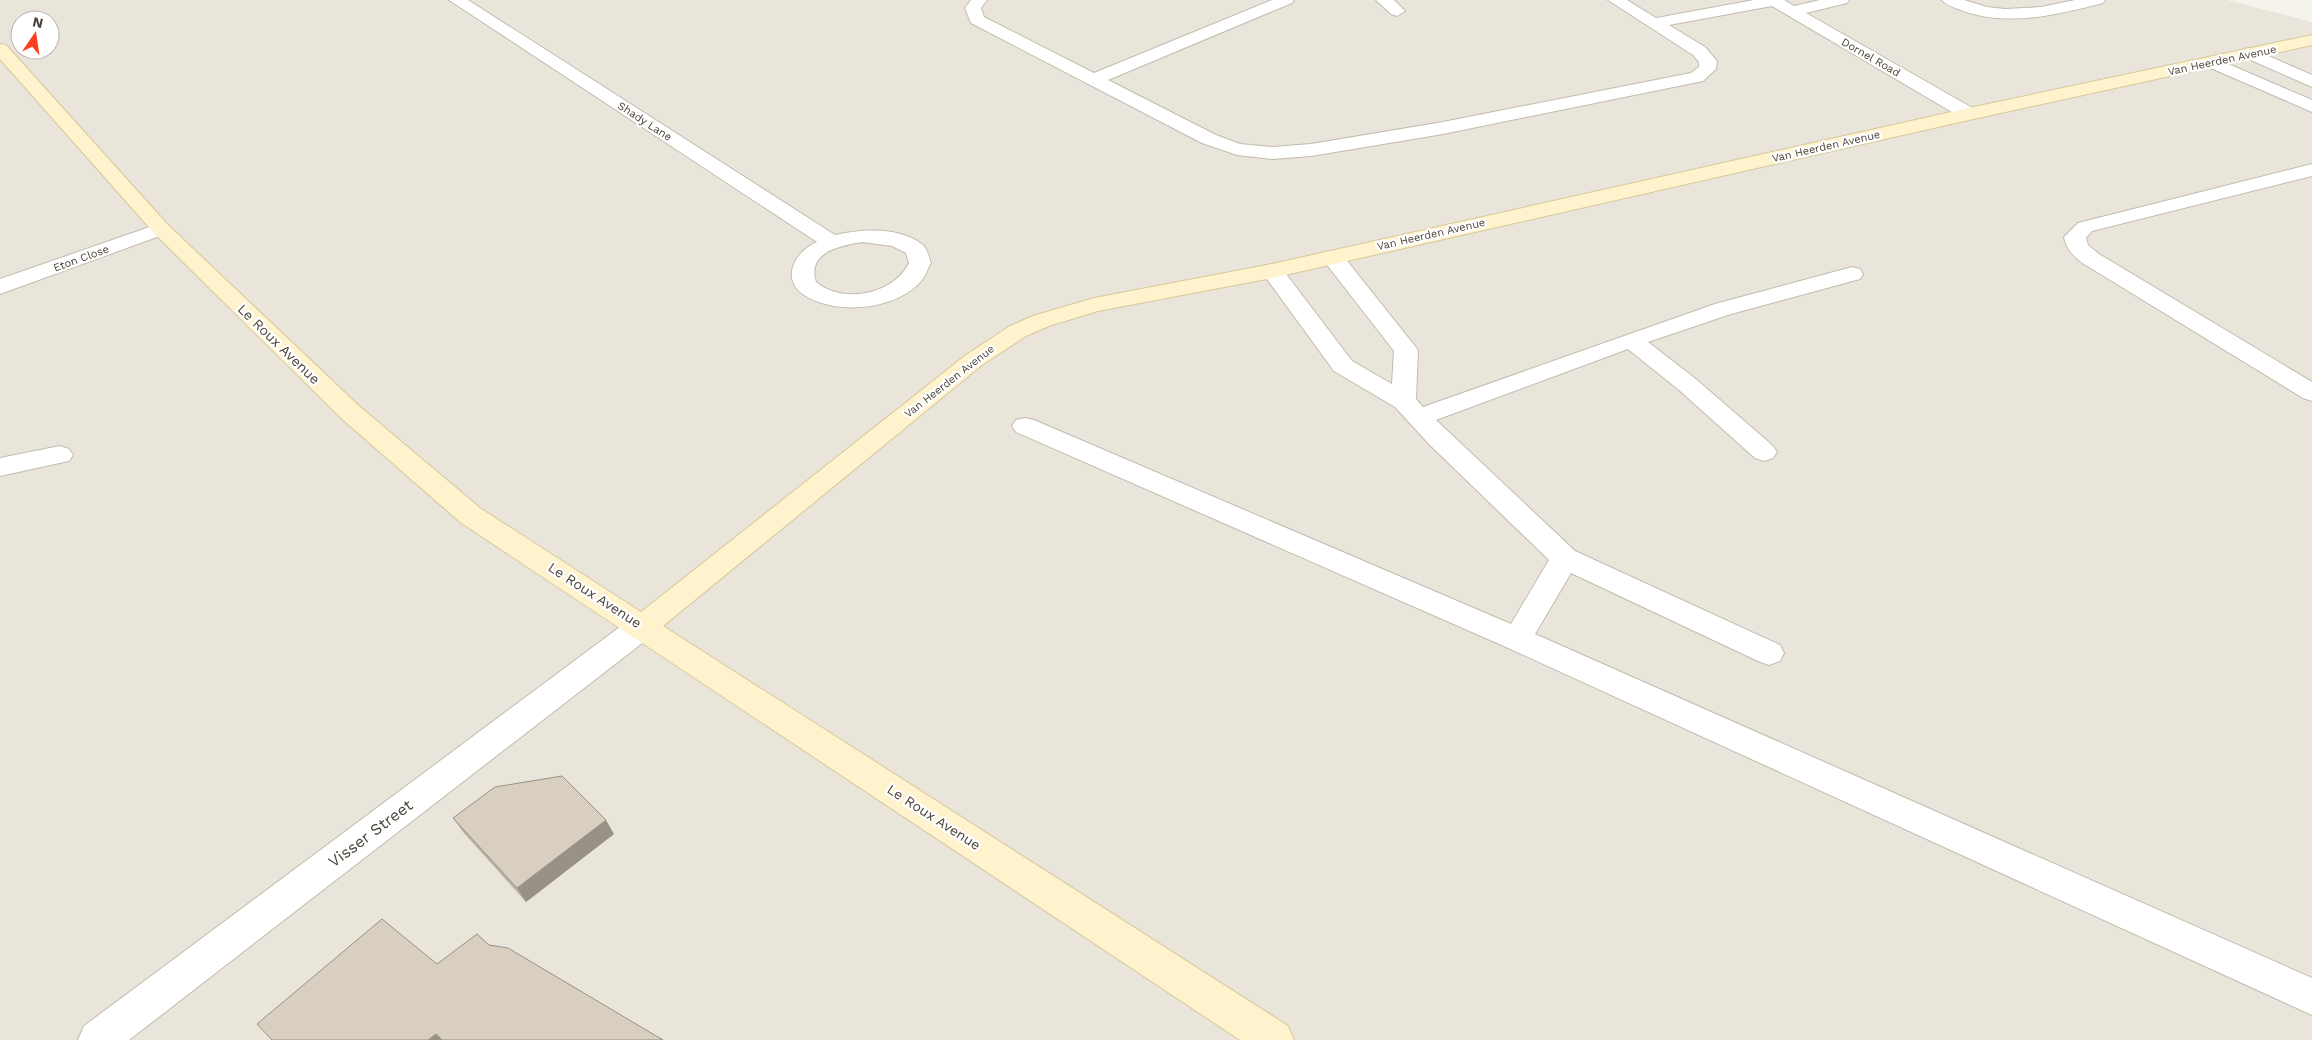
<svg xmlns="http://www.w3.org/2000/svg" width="2312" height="1040" viewBox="0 0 2312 1040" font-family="'Work Sans',sans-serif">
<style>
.residential{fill:#eae5da;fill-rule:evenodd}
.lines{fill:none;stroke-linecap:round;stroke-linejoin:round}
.street-casing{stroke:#c2bbae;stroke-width:2}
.secondary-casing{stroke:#d6c79b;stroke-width:2}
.street{fill:#fff;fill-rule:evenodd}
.secondary{fill:#fff3cd;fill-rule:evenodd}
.wall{fill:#bab2a6}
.shaded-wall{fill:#979187}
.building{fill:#d8cfc1;stroke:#979187}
.labels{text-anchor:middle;stroke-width:4.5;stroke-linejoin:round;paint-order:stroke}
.far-street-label{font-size:11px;fill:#4b4439;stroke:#fff}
.street-label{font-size:14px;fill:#4b4439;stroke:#fff}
.near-street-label{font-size:16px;fill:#4b4439;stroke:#fff}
</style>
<rect width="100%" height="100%" fill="#f6f3ec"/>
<path class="residential" d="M 0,0 L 2227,0 L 2312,22 L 2312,1040 L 0,1040 ZM 20,20 L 50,20 L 50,50 L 20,50 Z"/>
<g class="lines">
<g class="street-casing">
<g id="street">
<path d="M 449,0 L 468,0 L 835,235 C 861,229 900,226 923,245 C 927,249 929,257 931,263 C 928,268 926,275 922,280 C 898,310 836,316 804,295 C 780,279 795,251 817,242 ZM 862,242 L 892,246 L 906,253 L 909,263 C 894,294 843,305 816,282 C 807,252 839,246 862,242 Z"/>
<path d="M 971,0 L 987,0 L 981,8 L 984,17 L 1094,73 L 1272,0 L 1294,0 L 1292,3 L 1108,80 L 1216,135 L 1240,144 L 1273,147 L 1311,144 L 1443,122 L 1691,73 L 1699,67 L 1699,62 L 1693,55 L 1608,0 L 1627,0 L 1656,18 L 1754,0 L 1784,0 L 1794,6 L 1820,0 L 1849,0 L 1847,3 L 1806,13 L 1976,110 L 1978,114 L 1976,118 L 1962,118 L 1772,6 L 1669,25 L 1705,47 L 1717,61 L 1716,69 L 1703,81 L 1443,134 L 1311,156 L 1273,159 L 1237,155 L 1202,143 L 971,23 L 965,8 Z"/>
<path d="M 1376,0 L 1394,0 L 1405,11 L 1397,16 L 1391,14 Z"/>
<path d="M 1942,0 L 1964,0 L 1987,7 L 2005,9 L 2041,7 L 2075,0 L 2105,0 L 2103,3 C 2056,15 2005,28 1958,9 C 1953,7 1946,5 1942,0 Z"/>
<path d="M 2250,48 L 2312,75 L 2312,87 L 2244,57 L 2241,53 L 2244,49 Z"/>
<path d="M 2212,57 L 2312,100 L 2312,112 L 2206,66 L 2203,62 L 2206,58 Z"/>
<path d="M 2312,164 L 2312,176 L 2092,231 L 2086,238 L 2088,245 L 2099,254 L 2312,382 L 2312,401 L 2303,398 L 2084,264 C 2074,257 2066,249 2064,237 L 2078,223 Z"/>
<path d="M 161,223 L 168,225 L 172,229 L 168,233 L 0,294 L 0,279 Z"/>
<path d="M 1332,251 L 1340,252 L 1418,350 L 1416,399 L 1423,407 L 1715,304 L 1852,267 L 1860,269 L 1863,274 L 1860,279 L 1731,314 L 1648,342 L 1697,380 L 1773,446 L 1777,452 L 1773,458 L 1764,461 L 1755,458 L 1679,390 L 1628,349 L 1436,420 L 1575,551 L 1780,645 L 1784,653 L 1780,661 L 1769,665 L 1758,661 L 1571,573 L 1535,634 L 2312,978 L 2312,1015 L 1506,647 L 1016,432 L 1012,426 L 1016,420 L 1025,418 L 1034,420 L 1511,624 L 1549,560 L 1430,445 L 1395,407 L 1334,371 L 1261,271 L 1264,266 L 1272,264 L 1280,266 L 1352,361 L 1392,384 L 1394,351 L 1321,257 L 1324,252 Z"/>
<path d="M 60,446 L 69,449 L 73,455 L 69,461 L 0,476 L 0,458 Z"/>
<path d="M 643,615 L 654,618 L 658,626 L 654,634 L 129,1040 L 78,1040 L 84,1026 L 632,618 Z"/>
</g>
</g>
<g class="secondary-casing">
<path id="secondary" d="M 2312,35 L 2312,45 L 1969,120 L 1272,278 L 1098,311 L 1049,326 L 1026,336 L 982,365 L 663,626 L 1288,1026 L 1294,1040 L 1240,1040 L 460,522 L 341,418 L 154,233 L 0,59 L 0,44 L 6,45 L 168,225 L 359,406 L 480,508 L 641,612 L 966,355 L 1010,326 L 1033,316 L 1094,298 L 1272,264 L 1969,108 Z"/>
</g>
<use href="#street" class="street"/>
<use href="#secondary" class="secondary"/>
</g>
<path class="wall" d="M 453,818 L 614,834 L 526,902 L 463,832 Z"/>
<g class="shaded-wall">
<path d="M 606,820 L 614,834 L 526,902 L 517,888 Z"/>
<path d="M 436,1034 L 442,1040 L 428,1040 Z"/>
</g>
<g class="building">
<path d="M 562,776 L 606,820 L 517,888 L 453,818 L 495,787 Z"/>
<path d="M 382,919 L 437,964 L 477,934 L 489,945 L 508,948 L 663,1040 L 442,1040 L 436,1034 L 428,1040 L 272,1040 L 257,1024 Z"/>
</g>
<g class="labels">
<g class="far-street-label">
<text transform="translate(1871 57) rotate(30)" y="4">Dornel Road</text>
<text transform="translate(2222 60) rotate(-12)" y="4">Van Heerden Avenue</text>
<text transform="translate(645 121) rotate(33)" y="4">Shady Lane</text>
<text transform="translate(1826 146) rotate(-13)" y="4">Van Heerden Avenue</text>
<text transform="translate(1431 234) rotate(-13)" y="4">Van Heerden Avenue</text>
<text transform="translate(81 258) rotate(-20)" y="4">Eton Close</text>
<text transform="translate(949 381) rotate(-38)" y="4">Van Heerden Avenue</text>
</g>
<g class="street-label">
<text transform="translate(279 344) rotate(44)" y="5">Le Roux Avenue</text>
<text transform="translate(595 595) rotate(33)" y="5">Le Roux Avenue</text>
<text transform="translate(934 817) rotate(33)" y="5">Le Roux Avenue</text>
</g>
<g class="near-street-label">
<text transform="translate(370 833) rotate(-37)" y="6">Visser Street</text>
</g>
</g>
<g transform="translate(35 35) rotate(13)"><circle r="24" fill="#ffffff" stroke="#b7b4b0"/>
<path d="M0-4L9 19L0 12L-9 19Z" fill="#fc3f1d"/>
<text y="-8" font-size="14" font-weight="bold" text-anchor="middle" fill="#4b4439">N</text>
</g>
</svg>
